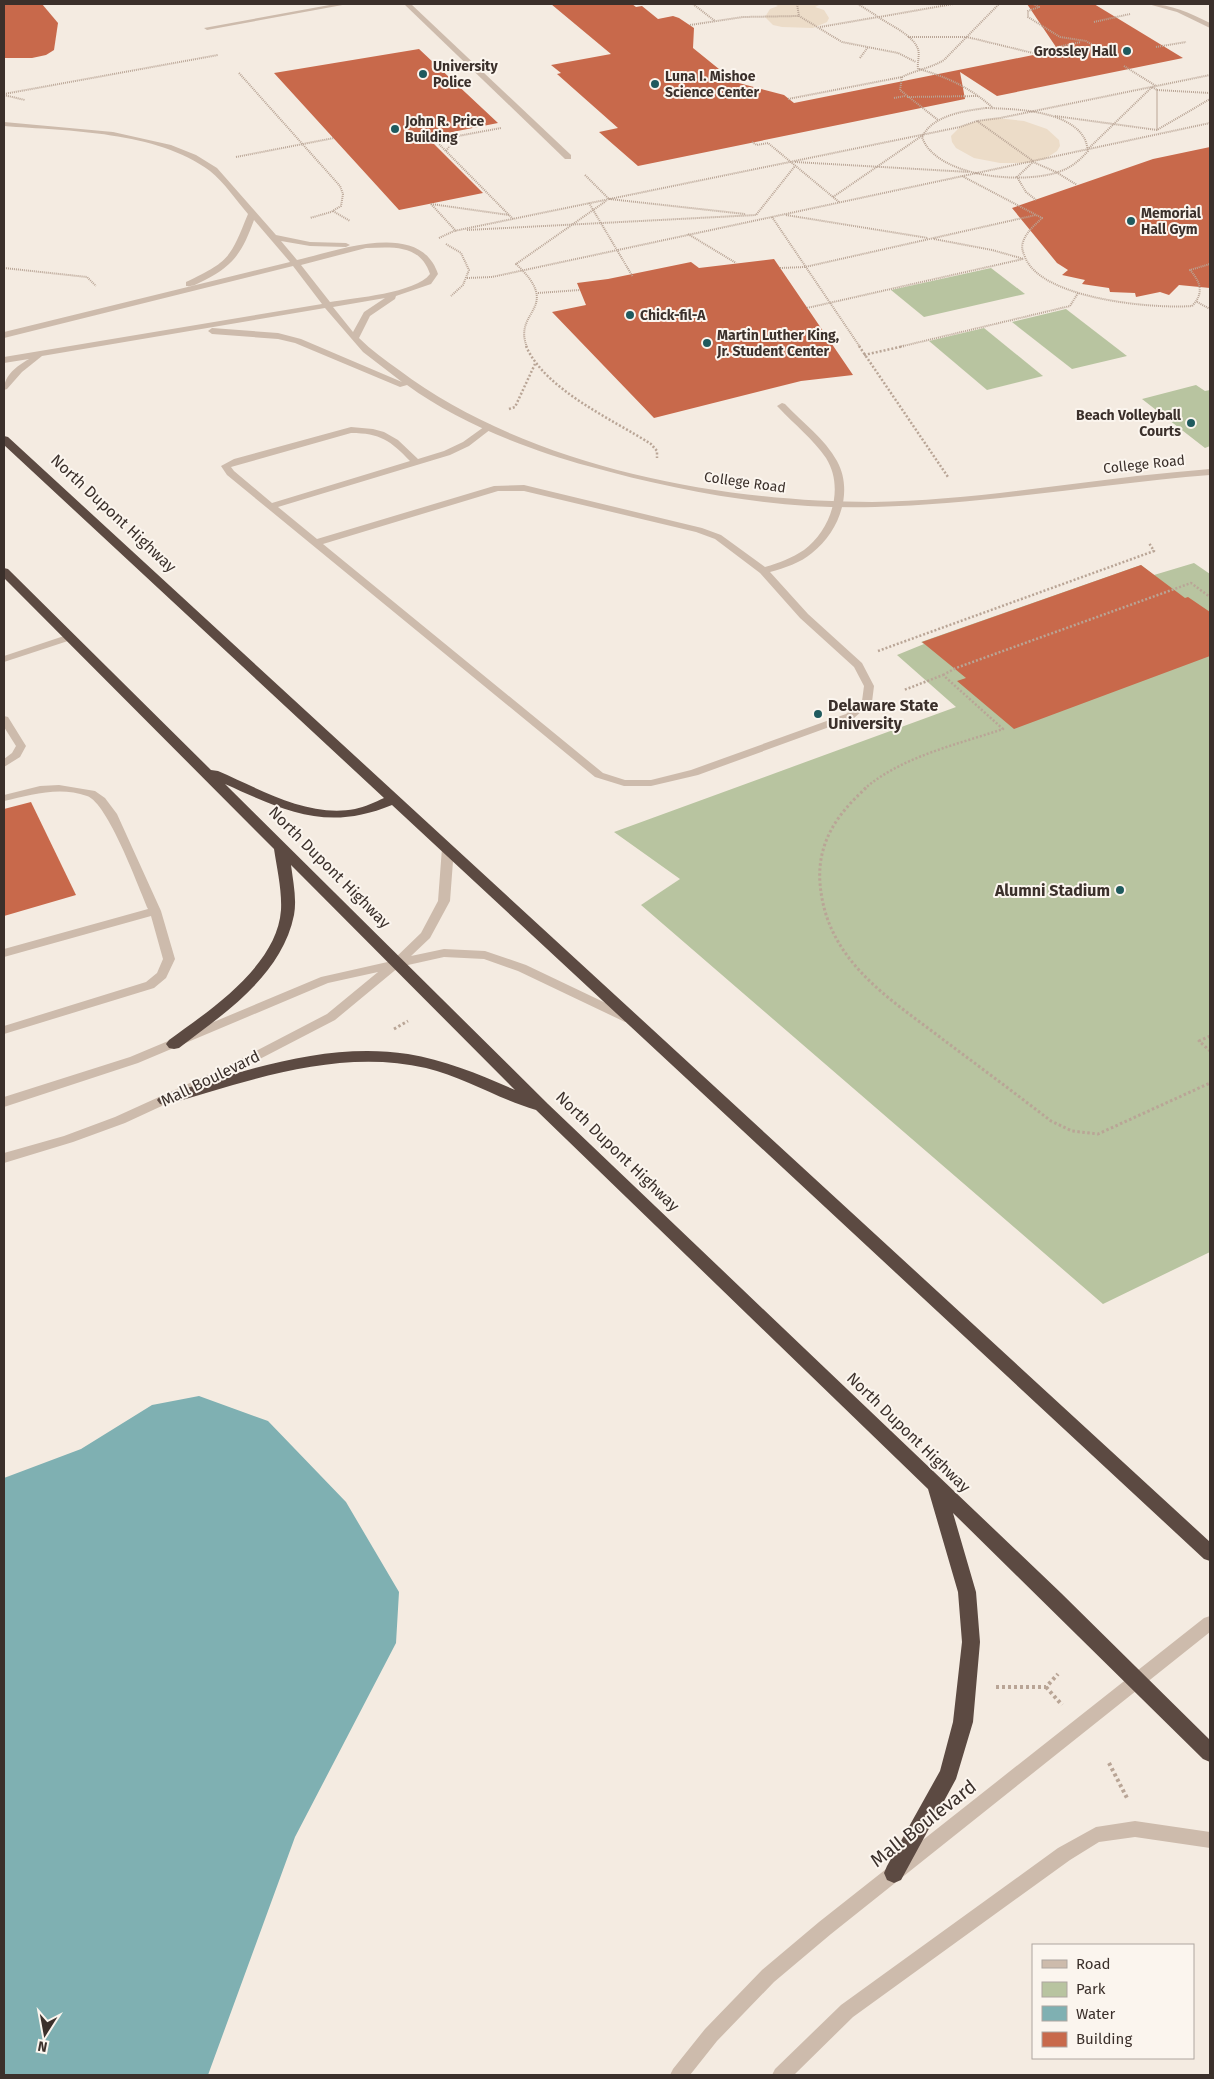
<svg xmlns="http://www.w3.org/2000/svg" width="1214" height="2079" viewBox="0 0 1214 2079" font-family="'Fira Sans',sans-serif">
<style>
.green{fill:#b8c4a0}
.plaza{fill:#ecdcc8}
.water{fill:#7fb0b2}
.building{fill:#c8694b}
.lines{fill:none;stroke-linecap:round;stroke-linejoin:round}
.path-far3{stroke:#b9a596;stroke-width:2;stroke-dasharray:1 1;stroke-linecap:butt}
.path-far2{stroke:#b9a596;stroke-width:2.5;stroke-dasharray:2 2;stroke-linecap:butt}
.path-far1{stroke:#b9a596;stroke-width:3;stroke-dasharray:2.5 2.5;stroke-linecap:butt}
.path{stroke:#b9a596;stroke-width:4;stroke-dasharray:3 3;stroke-linecap:butt}
.lane{fill:#cdbbac;fill-rule:evenodd}
.street{fill:#cdbbac;fill-rule:evenodd}
.highway{fill:#5c4a42;fill-rule:evenodd}
.poi-dot{fill:#1f5a5e;stroke:#fbf5ee;stroke-width:2}
.labels{text-anchor:middle;stroke-width:4;stroke-linejoin:round;paint-order:stroke}
.far-poi-label{font-size:14px;font-weight:bold;fill:#3b302b;stroke:#fbf5ee;text-anchor:start}
.far-street-label{font-size:14px;fill:#3b302b;stroke:#fbf5ee}
.street-label{font-size:16px;fill:#3b302b;stroke:#fbf5ee}
.poi-label{font-size:16px;font-weight:bold;fill:#3b302b;stroke:#fbf5ee;text-anchor:start}
.near-street-label{font-size:19px;fill:#3b302b;stroke:#fbf5ee}
</style>
<rect width="100%" height="100%" fill="#f4ebe1"/>
<g class="green">
<path d="M 991,268 L 1025,294 L 924,317 L 891,290 Z"/>
<path d="M 1066,309 L 1127,356 L 1072,369 L 1012,322 Z"/>
<path d="M 984,328 L 1043,376 L 987,390 L 929,341 Z"/>
<path d="M 1196,385 L 1205,391 L 1210,390 L 1210,446 L 1205,448 L 1142,399 Z"/>
<path d="M 1194,563 L 1210,574 L 1210,1252 L 1103,1304 L 641,905 L 680,879 L 614,832 L 956,707 L 897,655 L 924,644 L 921,642 L 1141,565 L 1154,575 Z"/>
</g>
<g class="plaza">
<path d="M 774,4 L 821,4 L 815,7 L 824,10 L 829,18 L 827,22 L 813,28 L 782,27 L 773,25 L 765,17 L 770,9 L 778,6 Z"/>
<path d="M 996,118 L 1024,121 L 1047,129 L 1059,140 L 1060,146 L 1057,151 L 1045,159 L 1029,163 L 1000,163 L 974,158 L 956,148 L 952,142 L 951,136 L 961,126 L 977,121 Z"/>
</g>
<path class="water" d="M 199,1396 L 268,1421 L 346,1502 L 399,1592 L 396,1643 L 295,1837 L 208,2075 L 4,2075 L 4,1478 L 81,1449 L 152,1405 Z"/>
<g class="building">
<path d="M 4,4 L 42,4 L 58,23 L 54,50 L 46,55 L 32,58 L 4,58 Z"/>
<path d="M 551,4 L 632,4 L 636,7 L 642,6 L 658,19 L 673,16 L 679,18 L 694,28 L 693,48 L 735,82 L 784,95 L 794,103 L 1058,50 L 1027,4 L 1094,4 L 1183,58 L 997,96 L 960,72 L 965,99 L 638,166 L 599,132 L 618,128 L 557,74 L 561,73 L 551,65 L 611,54 Z"/>
<path d="M 419,49 L 498,123 L 427,137 L 483,193 L 399,210 L 274,73 Z"/>
<path d="M 1210,147 L 1210,288 L 1179,285 L 1169,295 L 1160,292 L 1136,297 L 1135,293 L 1110,292 L 1109,288 L 1082,284 L 1085,280 L 1062,275 L 1068,270 L 1057,263 L 1012,208 L 1153,159 Z"/>
<path d="M 774,259 L 853,375 L 801,381 L 654,418 L 552,312 L 586,305 L 577,283 L 608,279 L 691,262 L 699,268 Z"/>
<path d="M 1141,565 L 1185,598 L 1188,597 L 1210,612 L 1210,656 L 1014,729 L 957,681 L 966,678 L 922,642 Z"/>
<path d="M 31,802 L 76,895 L 4,916 L 4,809 Z"/>
</g>
<g class="lines">
<g class="path-far3">
<path d="M 693,4 L 715,21"/>
<path d="M 797,4 L 799,16 L 842,42 L 898,53 L 916,62"/>
<path d="M 858,4 L 877,16"/>
<path d="M 1033,4 L 1039,7 L 1028,11 L 1028,17 L 1060,37 L 1086,41 L 1098,48"/>
<path d="M 879,17 L 953,4"/>
<path d="M 1094,22 L 1130,14"/>
<path d="M 690,25 L 743,17 L 799,16"/>
<path d="M 820,27 L 878,17 C 890,25 913,35 918,49 C 920,55 917,63 918,69"/>
<path d="M 908,37 L 967,37 L 1037,54"/>
<path d="M 1156,47 L 1186,42"/>
<path d="M 1034,52 L 1081,42"/>
<path d="M 860,58 L 868,47"/>
<path d="M 1124,66 L 1156,86"/>
<path d="M 919,69 C 947,77 971,88 993,108"/>
<path d="M 239,73 L 340,186 L 343,194 L 341,206 L 331,212 L 310,218"/>
<path d="M 902,77 L 900,90 L 938,120"/>
<path d="M 1157,90 L 1210,93"/>
<path d="M 4,94 L 218,55"/>
<path d="M 4,95 L 25,100"/>
<path d="M 907,97 L 979,96"/>
<path d="M 894,98 L 905,96"/>
<path d="M 788,99 L 902,77 C 916,70 931,68 944,60 L 999,4"/>
<path d="M 986,108 C 1015,109 1065,110 1083,136 C 1086,140 1087,146 1088,151 C 1080,160 1072,167 1061,171 C 1026,185 936,178 922,137 C 933,115 964,111 986,108 Z"/>
<path d="M 1055,116 L 1157,130 L 1210,99"/>
<path d="M 977,121 L 1033,161"/>
<path d="M 435,140 L 513,219"/>
<path d="M 431,141 L 501,128"/>
<path d="M 752,142 L 757,145 L 768,143 L 839,202"/>
<path d="M 1089,148 L 1152,87 L 1157,90 L 1157,130"/>
<path d="M 446,151 L 457,136"/>
<path d="M 236,157 L 334,138"/>
<path d="M 795,162 L 969,172"/>
<path d="M 585,175 L 609,199 L 745,214"/>
<path d="M 962,176 L 1042,218 C 1035,225 1026,232 1023,242 C 1021,248 1023,252 1025,257 C 1041,299 1153,309 1192,306 C 1204,294 1201,282 1190,270 L 1210,264"/>
<path d="M 833,197 L 923,135"/>
<path d="M 1036,200 L 1026,192 L 1017,177 L 1033,162 L 1056,172 L 1077,185"/>
<path d="M 589,203 L 633,277"/>
<path d="M 431,204 L 456,231"/>
<path d="M 431,204 L 509,215"/>
<path d="M 333,211 L 350,221"/>
<path d="M 786,215 L 928,238"/>
<path d="M 772,217 L 860,347"/>
<path d="M 467,230 L 756,215 L 795,166"/>
<path d="M 688,234 L 736,263"/>
<path d="M 439,238 L 454,231 L 960,127 L 977,121 L 1000,118 L 1210,75"/>
<path d="M 934,239 L 992,250 L 1024,259"/>
<path d="M 446,244 L 461,253 L 469,270 L 463,285 L 451,296"/>
<path d="M 4,268 L 87,277 L 96,286"/>
<path d="M 780,268 L 805,267 L 1036,215"/>
<path d="M 467,278 L 492,277 L 1210,123"/>
<path d="M 538,293 L 580,290"/>
<path d="M 1197,302 L 1210,309"/>
<path d="M 807,308 L 1023,259"/>
<path d="M 527,347 C 512,310 564,309 516,264 L 606,201"/>
<path d="M 899,347 L 1070,306 L 1078,293"/>
</g>
<g class="path-far2">
<path d="M 526,346 C 545,390 612,419 651,444 L 657,451 L 657,458"/>
<path d="M 859,346 L 948,477"/>
<path d="M 864,355 L 904,346"/>
<path d="M 509,409 L 515,407 L 535,364"/>
<path d="M 878,651 L 1154,551 L 1149,543"/>
<path d="M 943,675 L 956,668 L 1191,583 L 1210,597"/>
<path d="M 864,789 C 903,756 956,745 1003,729 L 943,675 L 904,690"/>
</g>
<g class="path-far1">
<path d="M 866,788 C 837,814 817,843 820,883 C 826,961 889,998 945,1041 C 980,1067 1016,1094 1051,1121 L 1072,1131 L 1098,1134 L 1210,1083"/>
<path d="M 394,1029 L 408,1021"/>
<path d="M 1210,1036 L 1199,1041 L 1210,1051"/>
</g>
<g class="path">
<path d="M 996,1687 L 1046,1687 L 1058,1674"/>
<path d="M 1046,1687 L 1062,1705"/>
<path d="M 1109,1763 L 1128,1800"/>
</g>
<g class="lane">
<path d="M 335,4 L 348,4 L 207,30 L 204,28 Z"/>
<path d="M 404,4 L 411,4 L 571,155 L 571,159 L 565,159 Z"/>
<path d="M 1148,4 C 1172,4 1189,13 1210,23 L 1210,28 L 1177,12 Z"/>
<path d="M 782,403 L 785,404 C 802,422 825,439 837,461 C 854,492 839,532 812,553 C 800,563 785,568 770,572 L 808,614 L 862,663 L 874,686 L 872,702 L 854,718 L 698,775 L 651,786 L 624,786 L 595,777 L 227,475 L 221,466 L 234,459 L 351,427 L 373,429 L 384,432 L 398,440 L 418,459 L 444,451 L 463,442 L 488,424 L 491,425 L 491,429 L 469,446 L 450,455 L 278,507 L 317,539 L 494,486 L 524,485 L 702,528 L 721,535 L 765,567 C 779,563 792,558 804,550 C 831,530 845,488 826,458 C 813,439 794,424 779,408 L 777,406 ZM 351,433 C 380,433 391,441 410,461 L 272,503 L 234,471 L 231,467 ZM 498,491 L 524,491 L 696,532 L 715,539 L 760,573 L 800,618 L 854,667 L 864,686 L 862,701 L 846,714 L 691,770 L 651,780 L 625,780 L 603,773 L 323,544 Z"/>
<path d="M 70,634 L 74,635 L 75,637 L 74,639 L 4,662 L 4,656 Z"/>
<path d="M 4,716 L 8,717 L 26,746 L 20,757 L 4,767 L 4,759 L 12,753 L 16,746 L 4,727 Z"/>
<path d="M 59,785 L 95,791 L 105,798 L 117,814 L 161,911 L 175,959 L 166,978 L 154,988 L 4,1034 L 4,1026 L 146,982 L 157,973 L 163,959 L 151,916 L 4,957 L 4,949 L 148,909 C 138,886 108,803 87,796 C 59,786 31,795 4,801 L 4,795 L 40,786 Z"/>
</g>
<g class="street">
<path d="M 4,122 L 113,132 L 171,145 L 196,155 L 217,168 L 276,235 L 310,242 L 346,243 L 350,245 L 346,247 L 310,246 L 281,241 L 297,260 C 337,251 420,219 438,274 L 431,284 L 396,296 L 395,299 L 370,316 L 359,338 C 371,350 385,360 399,370 C 525,465 716,502 872,502 C 974,501 1076,481 1177,472 L 1210,469 L 1210,475 C 1098,484 988,504 875,507 C 779,510 681,492 588,466 C 529,450 457,422 407,385 L 400,387 L 295,343 L 278,339 L 212,334 L 208,331 L 212,328 L 278,333 L 301,339 L 402,382 L 363,352 L 325,308 L 42,356 L 22,372 L 7,389 L 4,390 C 4,375 17,366 29,359 L 4,363 L 4,357 L 322,304 L 293,266 L 4,338 L 4,332 L 290,262 L 254,220 C 243,250 235,265 205,280 C 199,283 193,287 186,286 L 186,282 C 230,261 230,258 248,214 C 236,200 224,182 210,171 C 157,131 68,131 4,126 ZM 366,248 C 393,247 420,244 430,274 C 416,293 354,298 330,302 L 301,265 ZM 385,298 L 364,312 L 353,332 L 333,307 Z"/>
<path d="M 448,844 L 454,848 L 450,901 L 430,938 L 411,956 L 444,949 L 485,951 L 526,965 L 633,1016 L 635,1019 L 633,1022 L 625,1022 L 518,971 L 484,959 L 444,957 L 399,967 L 335,1020 L 233,1073 L 125,1123 L 73,1142 L 4,1163 L 4,1153 L 64,1136 L 115,1117 L 225,1067 L 327,1014 L 378,972 L 328,983 L 138,1063 L 4,1107 L 4,1097 L 130,1057 L 321,977 L 392,961 L 421,933 L 438,901 L 442,848 Z"/>
<path d="M 1210,1616 L 1210,1632 L 831,1934 L 774,1982 L 717,2041 L 690,2075 L 670,2075 L 673,2069 L 705,2029 L 762,1970 L 819,1922 L 1204,1618 Z"/>
<path d="M 1135,1821 L 1210,1832 L 1210,1848 L 1135,1837 L 1099,1842 L 1070,1860 L 853,2017 L 794,2075 L 772,2075 L 775,2069 L 841,2005 L 1058,1848 L 1096,1827 Z"/>
</g>
<path class="highway" d="M 4,436 L 8,437 L 1210,1542 L 1210,1561 L 1204,1559 L 392,805 C 327,832 285,811 225,784 L 548,1104 L 1061,1593 L 1210,1740 L 1210,1762 L 1203,1759 L 953,1513 L 976,1592 L 980,1642 L 973,1722 L 956,1779 L 901,1880 L 894,1883 L 887,1880 L 884,1873 L 887,1866 L 940,1771 L 953,1722 L 962,1642 L 958,1592 L 928,1489 L 536,1110 C 498,1099 464,1077 426,1068 C 337,1048 249,1081 165,1105 L 160,1104 L 157,1100 L 160,1096 C 239,1073 323,1041 408,1054 C 445,1060 481,1075 515,1090 L 291,865 C 293,881 297,899 294,915 C 282,975 225,1013 179,1048 L 174,1049 L 169,1048 L 166,1044 L 169,1040 C 210,1010 277,966 281,910 C 282,890 277,869 274,849 L 4,578 L 4,568 L 8,569 L 211,770 L 218,771 C 260,789 308,818 355,809 C 365,807 375,802 384,798 L 4,445 Z"/>
</g>
<g class="poi-dot">
<circle cx="1127" cy="51" r="5"/>
<circle cx="423" cy="74" r="5"/>
<circle cx="655" cy="84" r="5"/>
<circle cx="395" cy="129" r="5"/>
<circle cx="1131" cy="221" r="5"/>
<circle cx="630" cy="315" r="5"/>
<circle cx="707" cy="343" r="5"/>
<circle cx="1191" cy="423" r="5"/>
<circle cx="818" cy="714" r="5"/>
<circle cx="1120" cy="890" r="5"/>
</g>
<g class="labels">
<g class="far-poi-label">
<text x="1117" y="56" text-anchor="end">Grossley Hall</text>
<text x="433" y="71">University<tspan x="433" dy="16">Police</tspan></text>
<text x="665" y="81">Luna I. Mishoe<tspan x="665" dy="16">Science Center</tspan></text>
<text x="405" y="126">John R. Price<tspan x="405" dy="16">Building</tspan></text>
<text x="1141" y="218">Memorial<tspan x="1141" dy="16">Hall Gym</tspan></text>
<text x="640" y="320">Chick-fil-A</text>
<text x="717" y="340">Martin Luther King,<tspan x="717" dy="16">Jr. Student Center</tspan></text>
<text x="1181" y="420" text-anchor="end">Beach Volleyball<tspan x="1181" dy="16">Courts</tspan></text>
</g>
<g class="far-street-label">
<text transform="translate(1144 464) rotate(-6)" y="5">College Road</text>
<text transform="translate(745 482) rotate(8)" y="5">College Road</text>
</g>
<g class="street-label">
<text transform="translate(114 513) rotate(43)" y="6">North Dupont Highway</text>
<text transform="translate(330 867) rotate(45)" y="6">North Dupont Highway</text>
<text transform="translate(210 1078) rotate(-26)" y="6">Mall Boulevard</text>
<text transform="translate(618 1151) rotate(44)" y="6">North Dupont Highway</text>
<text transform="translate(909 1432) rotate(44)" y="6">North Dupont Highway</text>
</g>
<g class="poi-label">
<text x="828" y="711">Delaware State<tspan x="828" dy="18">University</tspan></text>
<text x="1110" y="896" text-anchor="end">Alumni Stadium</text>
</g>
<g class="near-street-label">
<text transform="translate(923 1823) rotate(-38)" y="7">Mall Boulevard</text>
</g>
</g>
<rect width="1214" height="2079" fill="none" stroke="#3b302b" stroke-width="10"/>
<rect x="1032" y="1944" width="162" height="115" fill="#fbf5ee" stroke="#aea6a0"/>
<rect x="1042" y="1960" width="25" height="8" fill="#cdbbac" stroke="#aea6a0"/>
<text x="1076" y="1969" font-size="15" fill="#3b302b">Road</text>
<rect x="1042" y="1982" width="25" height="15" fill="#b8c4a0" stroke="#aea6a0"/>
<text x="1076" y="1994" font-size="15" fill="#3b302b">Park</text>
<rect x="1042" y="2006" width="25" height="15" fill="#7fb0b2" stroke="#aea6a0"/>
<text x="1076" y="2019" font-size="15" fill="#3b302b">Water</text>
<rect x="1042" y="2032" width="25" height="15" fill="#c8694b" stroke="#aea6a0"/>
<text x="1076" y="2044" font-size="15" fill="#3b302b">Building</text>
<g transform="translate(45 2034) rotate(191)" stroke="#fbf5ee" stroke-width="4" paint-order="stroke">
<path d="M0-4L9 19L0 12L-9 19Z" fill="#3b302b"/>
<text y="-8" font-size="14" font-weight="bold" text-anchor="middle" fill="#3b302b">N</text>
</g>
</svg>
